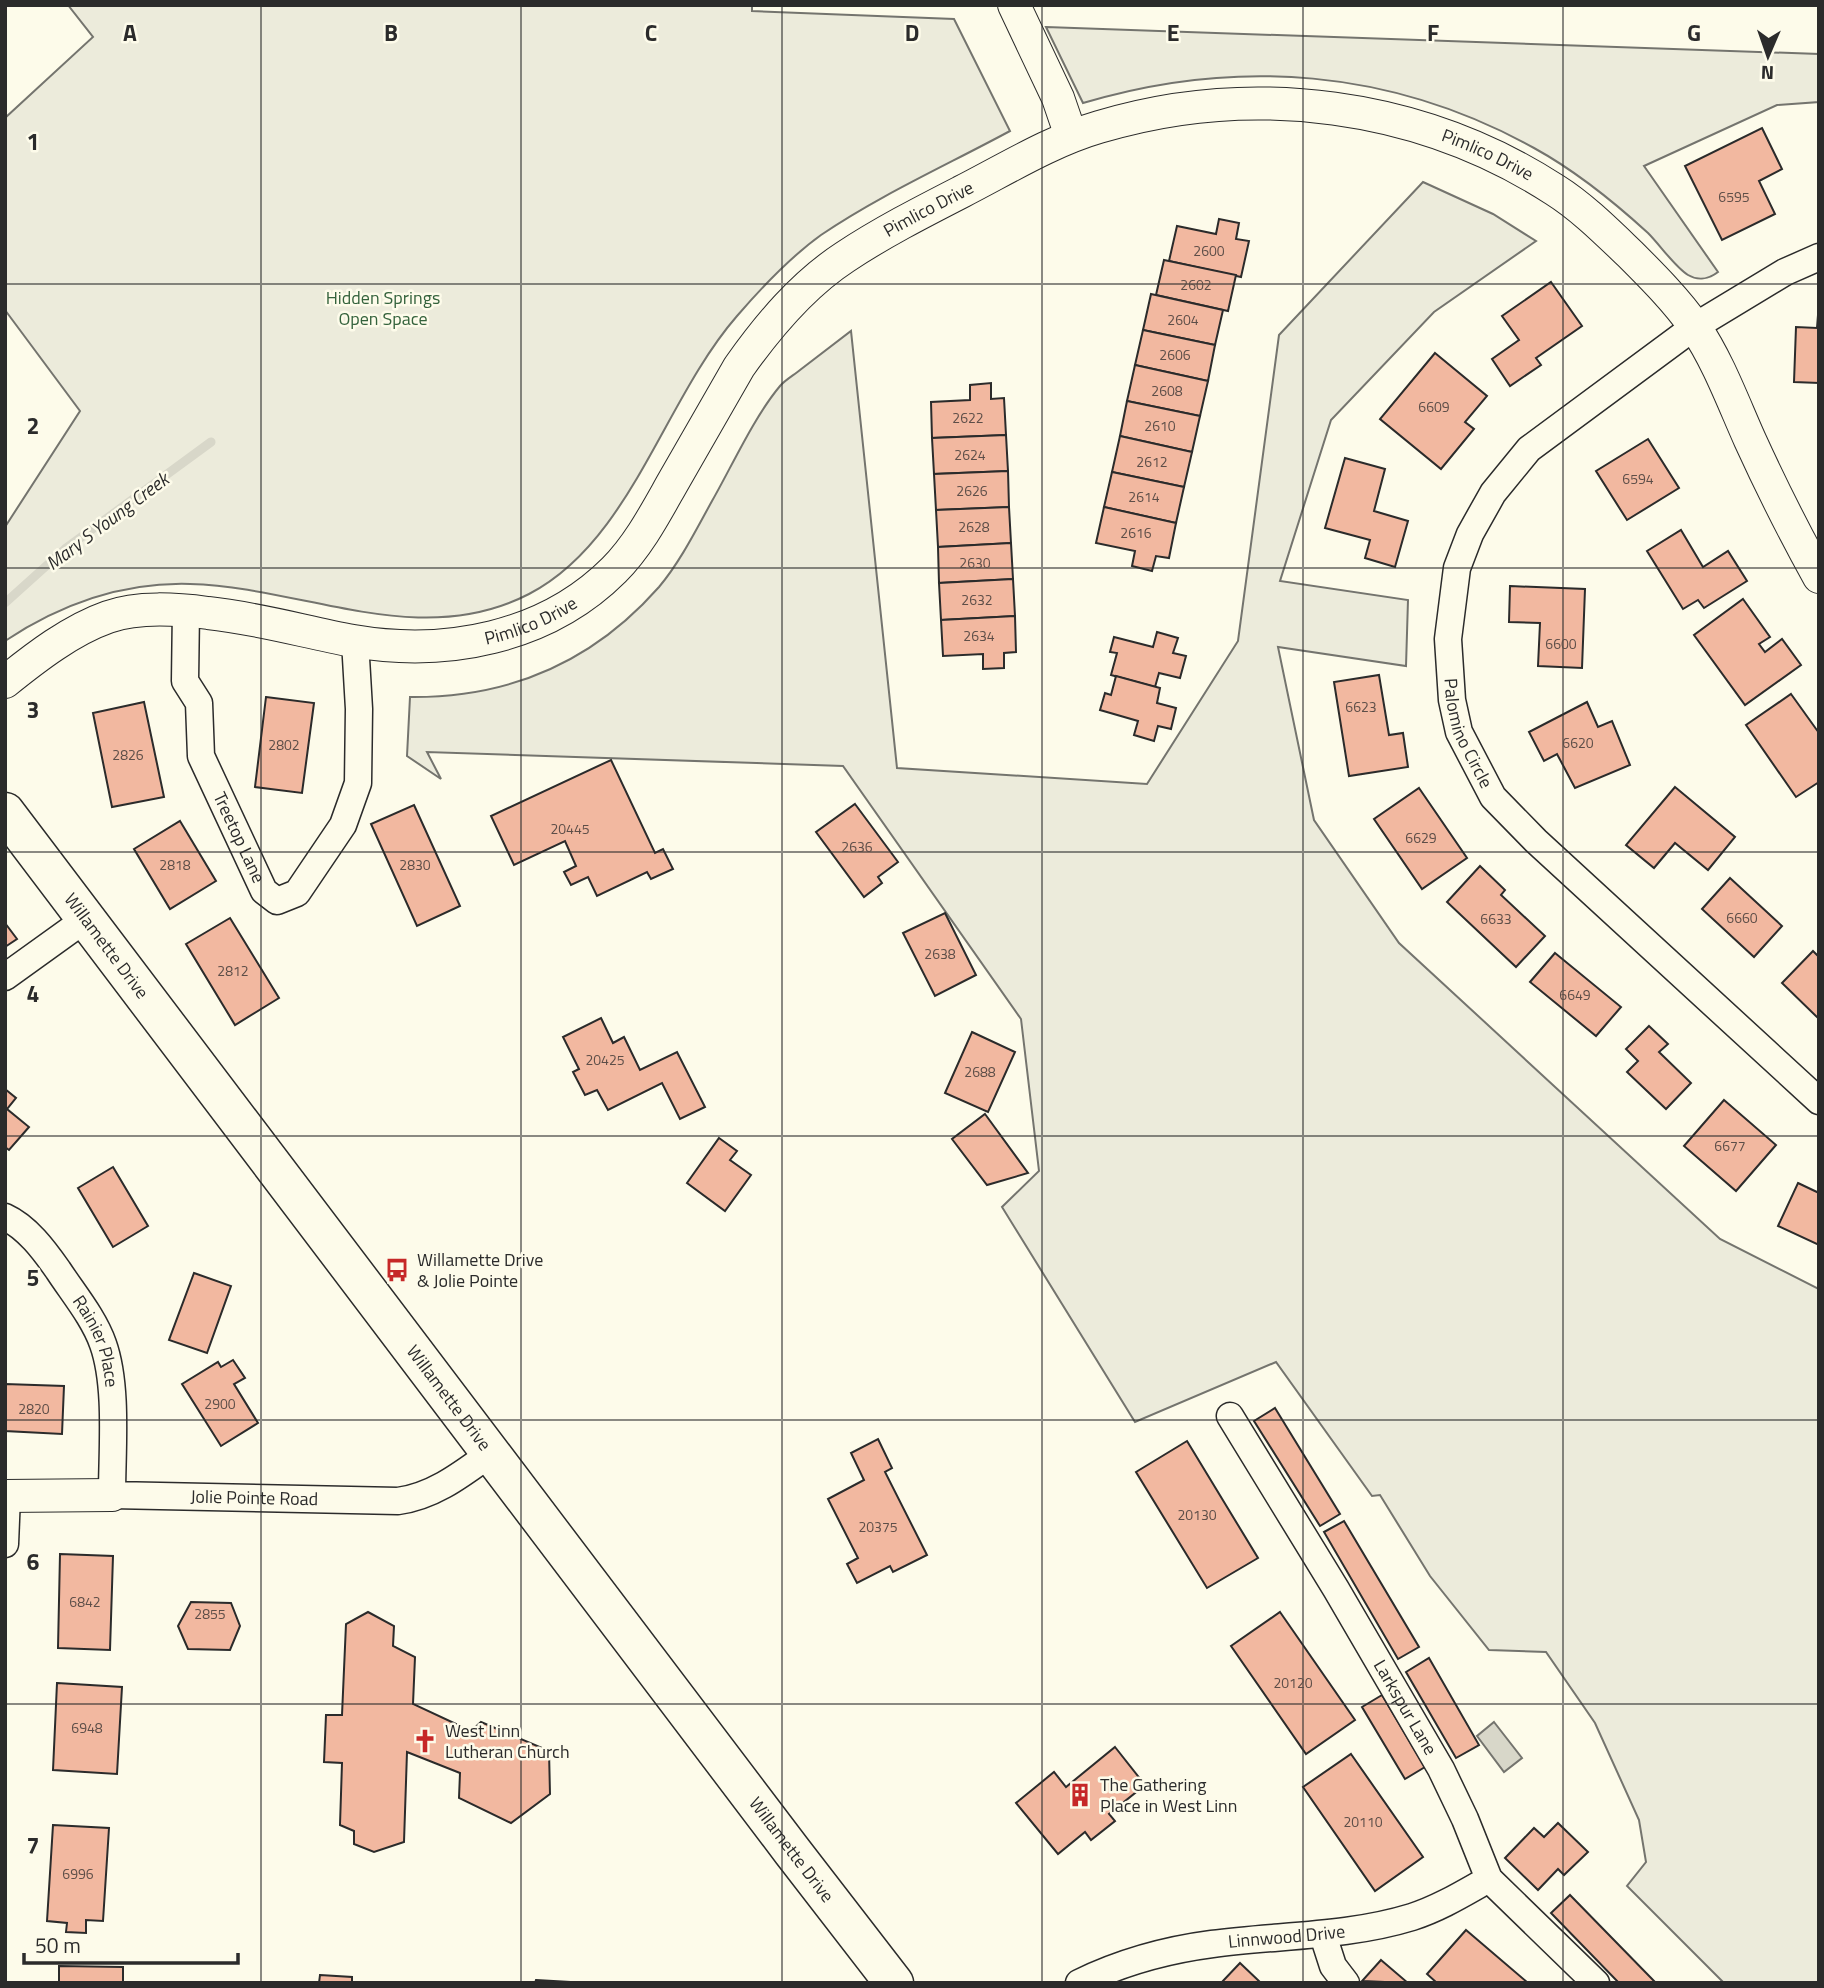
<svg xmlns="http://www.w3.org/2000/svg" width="1824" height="1988" viewBox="0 0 1824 1988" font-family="'Titillium Web',sans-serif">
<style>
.green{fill:#ecebdb;stroke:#74746e;stroke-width:2}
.water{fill:#d8d7c9;stroke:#74746e;stroke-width:2}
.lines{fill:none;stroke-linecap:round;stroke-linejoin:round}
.stream{stroke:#d8d7c9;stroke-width:9}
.building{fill:#f2b8a0;stroke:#2b2b2b;stroke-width:2}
.minor-casing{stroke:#2b2b2b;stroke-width:29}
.tertiary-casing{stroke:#2b2b2b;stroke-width:34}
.primary-casing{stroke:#2b2b2b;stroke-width:41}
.minor{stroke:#fdfbea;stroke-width:26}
.tertiary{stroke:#fdfbea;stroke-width:32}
.primary{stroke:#fdfbea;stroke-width:38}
.grid{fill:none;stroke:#2b2b2b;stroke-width:2;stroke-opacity:0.55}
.labels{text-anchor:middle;stroke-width:5;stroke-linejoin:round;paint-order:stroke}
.number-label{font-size:14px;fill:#5d4e48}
.street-label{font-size:18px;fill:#2b2b2b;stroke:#fdfbea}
.park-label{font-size:18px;fill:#34623c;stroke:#fdfbea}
.poi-label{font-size:18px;fill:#2b2b2b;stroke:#fdfbea;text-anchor:start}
.water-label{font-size:19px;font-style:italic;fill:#2b2b2b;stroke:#fdfbea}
.grid-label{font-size:23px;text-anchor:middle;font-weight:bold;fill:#2b2b2b;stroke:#fdfbea;stroke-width:5;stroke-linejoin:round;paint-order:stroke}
</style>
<rect width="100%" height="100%" fill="#fdfbea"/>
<g class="green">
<path d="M 68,5 L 752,5 L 752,11 L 954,19 L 1010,131 C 947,165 880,195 821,235 C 789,258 762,287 737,316 C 663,401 631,541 529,594 C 419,651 304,587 190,584 C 123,582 61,604 5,641 L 5,527 L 80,411 L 5,310 L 5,118 L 93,37 Z"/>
<path d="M 1046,27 L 1819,54 L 1819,102 L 1777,105 L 1644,166 L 1718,272 C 1709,279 1698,281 1688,275 C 1675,267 1660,245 1648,233 C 1613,201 1576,171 1534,148 C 1392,69 1237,57 1083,103 Z"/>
<path d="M 1423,182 L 1493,214 L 1536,241 L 1434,312 L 1331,420 L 1280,581 L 1408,600 L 1406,666 L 1278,647 L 1314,820 L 1399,943 L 1720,1239 L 1819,1289 L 1819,1983 L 1724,1983 L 1627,1886 L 1646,1862 L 1639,1820 L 1595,1723 L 1546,1652 L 1489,1650 L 1430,1576 L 1380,1495 L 1372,1496 L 1276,1362 L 1135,1422 L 1002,1207 L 1039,1171 L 1021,1019 L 843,766 L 427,752 L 441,779 L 407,756 L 410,697 C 509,698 593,662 659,587 C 680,562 696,530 712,501 C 732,466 754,417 780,386 C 785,380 794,375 800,370 C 817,357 834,344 851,331 L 897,768 L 1147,784 L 1238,641 L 1279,335 Z"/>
</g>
<path class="water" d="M 1494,1722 L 1522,1758 L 1504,1772 L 1477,1736 Z"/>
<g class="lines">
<path class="stream" d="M 5,603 L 65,549 L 211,442"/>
</g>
<g class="building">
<path d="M 1762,128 L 1782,169 L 1759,181 L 1775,214 L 1722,240 L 1685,166 Z"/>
<path d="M 1219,219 L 1239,223 L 1236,239 L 1249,241 L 1241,277 L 1169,261 L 1177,226 L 1216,234 Z"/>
<path d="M 1164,260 L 1236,275 L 1228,311 L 1156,295 Z"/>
<path d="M 1551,282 L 1582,326 L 1536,358 L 1541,365 L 1510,386 L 1492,359 L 1519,340 L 1502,316 Z"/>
<path d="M 1151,294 L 1223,310 L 1215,345 L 1143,330 Z"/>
<path d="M 1818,315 L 1819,383 L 1794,382 L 1796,327 L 1817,328 Z"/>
<path d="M 1143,330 L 1215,345 L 1208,381 L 1135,365 Z"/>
<path d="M 1435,353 L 1487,396 L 1465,422 L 1474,429 L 1441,469 L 1380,419 Z"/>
<path d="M 1135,365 L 1208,381 L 1200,416 L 1127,401 Z"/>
<path d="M 991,383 L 991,399 L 1004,398 L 1006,435 L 932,438 L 931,402 L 970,400 L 970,385 Z"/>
<path d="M 1127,401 L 1200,416 L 1192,452 L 1120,436 Z"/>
<path d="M 1006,435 L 1008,471 L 934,474 L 932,438 Z"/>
<path d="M 1120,436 L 1192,452 L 1184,487 L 1112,472 Z"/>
<path d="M 1648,439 L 1679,488 L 1627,520 L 1596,471 Z"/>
<path d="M 1345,458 L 1385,469 L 1374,511 L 1408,521 L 1395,567 L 1365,558 L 1370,540 L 1325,528 Z"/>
<path d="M 1008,471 L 1009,507 L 936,510 L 934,474 Z"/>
<path d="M 1112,472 L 1184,487 L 1176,523 L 1104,507 Z"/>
<path d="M 1009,507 L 1011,543 L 938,547 L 936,510 Z"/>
<path d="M 1104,507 L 1176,523 L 1169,558 L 1156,556 L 1152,571 L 1132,566 L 1135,551 L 1096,543 Z"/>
<path d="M 1681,530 L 1703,567 L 1728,551 L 1747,581 L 1704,608 L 1698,600 L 1683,609 L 1647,551 Z"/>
<path d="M 1011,543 L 1013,579 L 939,583 L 938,547 Z"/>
<path d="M 1013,579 L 1015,616 L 941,620 L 939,583 Z"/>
<path d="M 1510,586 L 1585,589 L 1582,668 L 1538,666 L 1540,623 L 1509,622 Z"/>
<path d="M 1743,599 L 1770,637 L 1759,644 L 1765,652 L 1782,639 L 1801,665 L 1745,705 L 1694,635 Z"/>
<path d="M 1015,616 L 1016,652 L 1004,653 L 1004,668 L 983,669 L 983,654 L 943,656 L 941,620 Z"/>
<path d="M 1157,632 L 1178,638 L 1173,653 L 1186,656 L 1180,678 L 1159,673 L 1155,687 L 1111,675 L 1117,653 L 1110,652 L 1114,637 L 1153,647 Z"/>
<path d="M 1379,675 L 1389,735 L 1403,733 L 1408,767 L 1349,776 L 1334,682 Z"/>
<path d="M 1116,676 L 1160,688 L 1157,703 L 1176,708 L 1171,729 L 1158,726 L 1154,741 L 1134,735 L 1138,721 L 1100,710 L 1105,693 L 1111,695 Z"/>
<path d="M 1791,694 L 1819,733 L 1819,782 L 1796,797 L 1746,725 Z"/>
<path d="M 266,697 L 314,703 L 302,793 L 255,787 Z"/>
<path d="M 144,702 L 164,797 L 112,807 L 93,713 Z"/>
<path d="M 1587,702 L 1598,727 L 1612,721 L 1630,765 L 1575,788 L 1557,754 L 1544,761 L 1529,732 Z"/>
<path d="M 611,760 L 655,853 L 663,849 L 673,869 L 651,879 L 647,872 L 597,896 L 588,877 L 571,885 L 564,872 L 576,866 L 565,841 L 514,865 L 491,816 Z"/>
<path d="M 1675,787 L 1735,837 L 1708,870 L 1675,843 L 1654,868 L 1626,845 Z"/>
<path d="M 1419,788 L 1467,858 L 1422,889 L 1374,819 Z"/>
<path d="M 855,804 L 898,862 L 878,877 L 882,883 L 864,897 L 816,832 Z"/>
<path d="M 414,805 L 460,906 L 417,926 L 371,824 Z"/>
<path d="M 180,821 L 216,881 L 170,909 L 134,849 Z"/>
<path d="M 1480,866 L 1505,890 L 1501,895 L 1545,936 L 1516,967 L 1447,902 Z"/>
<path d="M 1730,878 L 1782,926 L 1754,957 L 1702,909 Z"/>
<path d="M 945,913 L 976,975 L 935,996 L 903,933 Z"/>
<path d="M 230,918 L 279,998 L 235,1025 L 186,944 Z"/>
<path d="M 5,923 L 17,939 L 5,947 Z"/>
<path d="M 1813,951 L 1819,957 L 1819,1019 L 1782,983 Z"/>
<path d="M 1555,953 L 1621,1007 L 1596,1036 L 1530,982 Z"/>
<path d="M 601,1018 L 613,1043 L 624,1037 L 640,1070 L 677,1052 L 705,1107 L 680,1119 L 662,1083 L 608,1110 L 597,1090 L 585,1095 L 573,1072 L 579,1069 L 563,1037 Z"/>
<path d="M 1649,1026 L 1668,1044 L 1659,1052 L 1691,1083 L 1666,1109 L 1627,1072 L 1638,1061 L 1626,1049 Z"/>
<path d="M 972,1032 L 1015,1052 L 988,1112 L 945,1093 Z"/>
<path d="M 5,1089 L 16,1098 L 7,1109 L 29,1127 L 9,1150 L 5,1147 Z"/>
<path d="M 1724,1100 L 1776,1145 L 1736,1191 L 1684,1146 Z"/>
<path d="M 985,1114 L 1028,1173 L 987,1185 L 952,1139 Z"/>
<path d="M 719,1138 L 737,1151 L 730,1160 L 751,1175 L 725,1211 L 687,1183 Z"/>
<path d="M 113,1167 L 148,1226 L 113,1247 L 78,1188 Z"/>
<path d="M 1798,1183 L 1819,1193 L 1819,1245 L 1778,1226 Z"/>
<path d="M 194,1273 L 231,1286 L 207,1353 L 169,1340 Z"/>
<path d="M 233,1360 L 245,1378 L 234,1384 L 258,1423 L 221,1446 L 182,1384 L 218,1362 L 221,1367 Z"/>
<path d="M 5,1384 L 64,1386 L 62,1434 L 5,1431 Z"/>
<path d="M 1275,1408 L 1340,1514 L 1320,1526 L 1254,1421 Z"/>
<path d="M 878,1439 L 892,1468 L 885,1472 L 927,1555 L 893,1572 L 890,1566 L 857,1583 L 847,1564 L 858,1558 L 828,1499 L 864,1480 L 851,1453 Z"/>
<path d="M 1187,1441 L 1258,1558 L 1207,1588 L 1136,1472 Z"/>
<path d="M 1344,1521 L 1419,1647 L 1398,1659 L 1324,1532 Z"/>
<path d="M 60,1554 L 113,1556 L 110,1650 L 58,1648 Z"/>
<path d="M 191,1602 L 231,1603 L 240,1626 L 230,1650 L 188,1649 L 178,1626 Z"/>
<path d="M 368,1612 L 394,1626 L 393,1646 L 415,1657 L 413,1704 L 471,1731 L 481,1722 L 549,1751 L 550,1794 L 511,1823 L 459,1798 L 460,1773 L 407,1752 L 404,1842 L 374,1852 L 354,1844 L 354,1831 L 340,1825 L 342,1763 L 324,1762 L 326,1715 L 342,1715 L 346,1624 Z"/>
<path d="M 1280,1612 L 1355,1720 L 1306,1754 L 1231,1646 Z"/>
<path d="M 1429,1658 L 1479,1745 L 1456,1758 L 1406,1672 Z"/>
<path d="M 57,1683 L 122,1687 L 117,1774 L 53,1770 Z"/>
<path d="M 1382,1695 L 1425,1767 L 1405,1779 L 1362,1707 Z"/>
<path d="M 1115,1747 L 1145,1785 L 1109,1814 L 1115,1821 L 1091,1840 L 1085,1832 L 1058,1854 L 1016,1803 L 1054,1772 L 1066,1787 Z"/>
<path d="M 1351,1754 L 1423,1857 L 1375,1891 L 1303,1787 Z"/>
<path d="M 1558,1823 L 1588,1852 L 1564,1875 L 1558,1869 L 1538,1890 L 1505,1858 L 1534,1828 L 1544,1837 Z"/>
<path d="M 53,1825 L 109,1828 L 103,1921 L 86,1920 L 86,1933 L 66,1932 L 67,1923 L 47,1921 Z"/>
<path d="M 1570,1895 L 1656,1983 L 1619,1983 L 1551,1913 Z"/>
<path d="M 1466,1930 L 1528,1983 L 1437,1983 L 1427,1974 Z"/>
<path d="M 1381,1960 L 1408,1983 L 1362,1981 Z"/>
<path d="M 1240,1963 L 1261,1983 L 1221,1983 Z"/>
<path d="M 59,1966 L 123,1967 L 123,1983 L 59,1983 Z"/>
<path d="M 320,1975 L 352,1977 L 352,1983 L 319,1983 Z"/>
<path d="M 536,1980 L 588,1983 L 535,1983 Z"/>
</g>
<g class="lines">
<g class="minor-casing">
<g id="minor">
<path id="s1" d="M 1819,257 L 1785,272 L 1694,327 L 1529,449 L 1493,493 L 1470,534 L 1457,568 L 1448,639 L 1452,700 L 1459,732 L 1493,797 L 1536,841 L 1819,1101"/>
<path id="s2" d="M 186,610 L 185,681 L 199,703 L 201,756 L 264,891 L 277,901 L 297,893 L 343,825 L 358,783 L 359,709 L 355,641"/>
<path d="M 5,977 L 87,918"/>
<path id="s3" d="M 5,1217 C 27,1227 44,1250 58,1270 C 73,1293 94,1318 103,1344 C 118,1386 112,1450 112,1495 L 398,1501 C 434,1496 462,1474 491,1453"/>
<path id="s4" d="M 1230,1416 L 1336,1589 L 1441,1769 L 1465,1819 L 1489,1879 L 1596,1983"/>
<path d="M 5,1544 L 7,1496"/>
<path d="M 1323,1935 L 1333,1966 L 1346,1983"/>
<path id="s5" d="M 1079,1983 C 1120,1963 1166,1950 1212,1944 C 1279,1935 1347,1937 1412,1917 C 1440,1908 1464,1893 1489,1879"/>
</g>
</g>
<g class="tertiary-casing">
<g id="tertiary">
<path d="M 1014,5 L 1058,98 L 1071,136"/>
<path id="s6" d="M 5,682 C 36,657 71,630 108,617 C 138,606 177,609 208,613 C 257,618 305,632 353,641 C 446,657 546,638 614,570 C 639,545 656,512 673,482 C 695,444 717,405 739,367 C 768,326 802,285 845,257 C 881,233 922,212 961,192 C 1006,169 1051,141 1099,127 C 1252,81 1421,103 1555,190 C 1582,207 1607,232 1630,254 C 1652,276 1677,301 1695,327 C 1718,361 1733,402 1750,440 C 1771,486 1794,532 1819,577"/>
<path d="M 5,1496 L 112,1495"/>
</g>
</g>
<g class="primary-casing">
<g id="primary">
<path id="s7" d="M 5,812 L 792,1851 L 894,1983"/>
</g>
</g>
<use href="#minor" class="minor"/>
<use href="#tertiary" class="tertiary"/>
<use href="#primary" class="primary"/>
</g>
<path class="grid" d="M 261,5 L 261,1983M 521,5 L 521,1983M 782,5 L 782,1983M 1042,5 L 1042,1983M 1303,5 L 1303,1983M 1563,5 L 1563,1983M 5,284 L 1819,284M 5,568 L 1819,568M 5,852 L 1819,852M 5,1136 L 1819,1136M 5,1420 L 1819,1420M 5,1704 L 1819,1704"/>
<defs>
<g id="bus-bare" transform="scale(1.89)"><path d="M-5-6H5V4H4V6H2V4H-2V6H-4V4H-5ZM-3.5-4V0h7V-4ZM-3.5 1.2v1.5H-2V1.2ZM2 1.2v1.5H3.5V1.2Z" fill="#c62828" stroke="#fdfbea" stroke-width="2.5" paint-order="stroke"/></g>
<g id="church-bare" transform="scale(1.89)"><path d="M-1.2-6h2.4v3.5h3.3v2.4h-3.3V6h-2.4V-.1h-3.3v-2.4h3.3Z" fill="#c62828" stroke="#fdfbea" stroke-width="2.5" paint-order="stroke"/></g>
<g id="building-bare" transform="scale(1.89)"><path d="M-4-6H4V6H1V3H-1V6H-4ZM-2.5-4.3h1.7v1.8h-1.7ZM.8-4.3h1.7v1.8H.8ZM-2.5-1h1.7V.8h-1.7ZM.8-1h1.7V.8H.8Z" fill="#c62828" stroke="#fdfbea" stroke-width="2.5" paint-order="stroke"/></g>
</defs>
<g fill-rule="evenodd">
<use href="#bus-bare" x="397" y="1270"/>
<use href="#church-bare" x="425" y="1741"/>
<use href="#building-bare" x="1080" y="1795"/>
</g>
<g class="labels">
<g class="number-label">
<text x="1734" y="202">6595</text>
<text x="1209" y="256">2600</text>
<text x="1196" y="290">2602</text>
<text x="1183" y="325">2604</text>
<text x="1175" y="360">2606</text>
<text x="1167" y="396">2608</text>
<text x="1434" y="412">6609</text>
<text x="968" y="423">2622</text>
<text x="1160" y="431">2610</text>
<text x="970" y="460">2624</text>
<text x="1152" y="467">2612</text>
<text x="1638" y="484">6594</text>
<text x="972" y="496">2626</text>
<text x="1144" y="502">2614</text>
<text x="974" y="532">2628</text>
<text x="1136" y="538">2616</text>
<text x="975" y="568">2630</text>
<text x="977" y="605">2632</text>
<text x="979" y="641">2634</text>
<text x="1561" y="649">6600</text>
<text x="1361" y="712">6623</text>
<text x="1578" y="748">6620</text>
<text x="284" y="750">2802</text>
<text x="128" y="760">2826</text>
<text x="570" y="834">20445</text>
<text x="1421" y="843">6629</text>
<text x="857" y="852">2636</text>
<text x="175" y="870">2818</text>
<text x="415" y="870">2830</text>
<text x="1742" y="923">6660</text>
<text x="1496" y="924">6633</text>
<text x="940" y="959">2638</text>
<text x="233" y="976">2812</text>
<text x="1575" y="1000">6649</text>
<text x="605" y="1065">20425</text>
<text x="980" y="1077">2688</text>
<text x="1730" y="1151">6677</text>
<text x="220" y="1409">2900</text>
<text x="34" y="1414">2820</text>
<text x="1197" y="1520">20130</text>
<text x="878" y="1532">20375</text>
<text x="85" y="1607">6842</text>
<text x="210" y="1619">2855</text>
<text x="1293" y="1688">20120</text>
<text x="87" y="1733">6948</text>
<text x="1363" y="1827">20110</text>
<text x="78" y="1879">6996</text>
</g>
<g class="street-label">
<text dy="6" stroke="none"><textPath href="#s6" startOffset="1729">Pimlico Drive</textPath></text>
<text dy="6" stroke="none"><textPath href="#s6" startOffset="1141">Pimlico Drive</textPath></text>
<text dy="6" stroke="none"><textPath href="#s6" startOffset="553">Pimlico Drive</textPath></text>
<text dy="6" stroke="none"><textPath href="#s1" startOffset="658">Palomino Circle</textPath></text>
<text dy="6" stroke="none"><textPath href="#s2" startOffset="240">Treetop Lane</textPath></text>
<text dy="6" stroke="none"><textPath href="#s7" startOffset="168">Willamette Drive</textPath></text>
<text dy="6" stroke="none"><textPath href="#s3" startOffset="158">Rainier Place</textPath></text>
<text dy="6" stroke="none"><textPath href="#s7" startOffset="735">Willamette Drive</textPath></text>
<text dy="6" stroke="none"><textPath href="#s3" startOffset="457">Jolie Pointe Road</textPath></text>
<text dy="6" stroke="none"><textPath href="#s4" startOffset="340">Larkspur Lane</textPath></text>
<text dy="6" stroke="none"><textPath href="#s7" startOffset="1302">Willamette Drive</textPath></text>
<text dy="6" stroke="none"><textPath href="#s5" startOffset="214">Linnwood Drive</textPath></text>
</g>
<g class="park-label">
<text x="383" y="304">Hidden Springs<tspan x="383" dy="21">Open Space</tspan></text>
</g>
<g class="poi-label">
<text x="417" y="1266">Willamette Drive<tspan x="417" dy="21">&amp; Jolie Pointe</tspan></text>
<text x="445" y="1737">West Linn<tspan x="445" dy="21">Lutheran Church</tspan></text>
<text x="1100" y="1791">The Gathering<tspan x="1100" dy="21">Place in West Linn</tspan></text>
</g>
<g class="water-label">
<text transform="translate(107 521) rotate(-37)" y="7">Mary S Young Creek</text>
</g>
</g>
<g class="grid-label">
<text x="130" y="41">A</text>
<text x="391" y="41">B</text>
<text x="651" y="41">C</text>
<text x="912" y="41">D</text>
<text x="1173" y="41">E</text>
<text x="1433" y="41">F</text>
<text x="1694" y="41">G</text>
<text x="33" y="150">1</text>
<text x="33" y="434">2</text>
<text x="33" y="718">3</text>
<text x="33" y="1002">4</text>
<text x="33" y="1286">5</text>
<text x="33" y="1570">6</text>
<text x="33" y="1854">7</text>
</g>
<rect width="1824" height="1988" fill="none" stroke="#2b2b2b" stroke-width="14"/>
<g transform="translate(1768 56) rotate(182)" stroke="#fdfbea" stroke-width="5" paint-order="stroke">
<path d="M0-5L12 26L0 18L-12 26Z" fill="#2b2b2b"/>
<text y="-10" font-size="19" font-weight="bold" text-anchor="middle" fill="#2b2b2b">N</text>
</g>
<path d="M24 1953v10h214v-10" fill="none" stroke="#2b2b2b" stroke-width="3.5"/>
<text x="35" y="1953" font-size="21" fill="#2b2b2b" stroke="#fdfbea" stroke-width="5" paint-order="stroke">50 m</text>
</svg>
